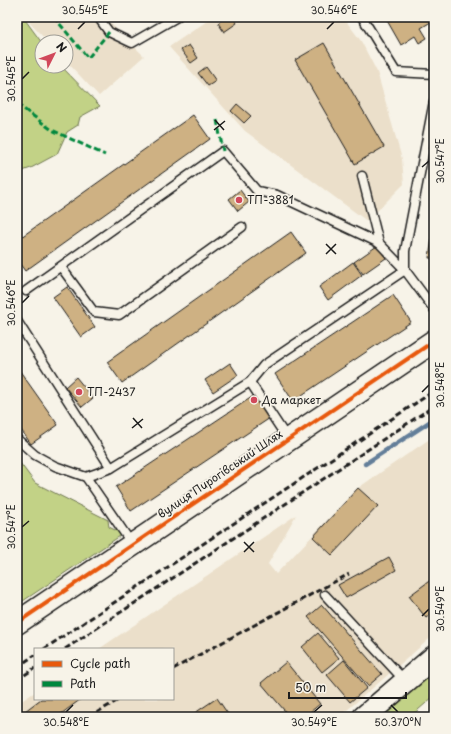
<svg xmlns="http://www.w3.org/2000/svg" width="451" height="734" viewBox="0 0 451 734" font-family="'Playpen Sans',sans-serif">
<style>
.built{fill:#ebdfca}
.green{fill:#c2d286;stroke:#6f7751}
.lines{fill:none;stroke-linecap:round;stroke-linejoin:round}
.stream{stroke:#637e99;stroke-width:4.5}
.building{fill:#ceb183;stroke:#1c1c1c}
.lane-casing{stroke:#1c1c1c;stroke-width:11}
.secondary-casing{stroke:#1c1c1c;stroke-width:25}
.lane{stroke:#f7f3e8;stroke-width:8}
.secondary{stroke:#f7f3e8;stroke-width:22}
.rail{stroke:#1c1c1c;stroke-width:3;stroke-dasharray:6 3;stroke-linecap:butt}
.quiet{stroke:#00873e;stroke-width:3;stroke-dasharray:6 3;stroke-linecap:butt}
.cycleway-casing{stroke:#f7f3e8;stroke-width:6}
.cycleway{stroke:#e8590c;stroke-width:4}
.ticks{fill:none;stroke:#1c1c1c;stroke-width:1.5}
.poi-dot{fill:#d1495b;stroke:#f7f3e8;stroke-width:1.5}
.labels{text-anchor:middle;stroke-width:3.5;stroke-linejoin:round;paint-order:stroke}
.poi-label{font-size:11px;fill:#1c1c1c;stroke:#f7f3e8;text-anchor:start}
.street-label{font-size:11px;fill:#1c1c1c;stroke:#f7f3e8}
.neatline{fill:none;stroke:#1c1c1c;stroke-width:1.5}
.ticks-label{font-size:10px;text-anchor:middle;fill:#1c1c1c}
</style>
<rect width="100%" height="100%" fill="#f7f3e8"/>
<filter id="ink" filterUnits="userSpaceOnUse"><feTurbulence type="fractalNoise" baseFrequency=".025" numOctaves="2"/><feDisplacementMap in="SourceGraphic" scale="8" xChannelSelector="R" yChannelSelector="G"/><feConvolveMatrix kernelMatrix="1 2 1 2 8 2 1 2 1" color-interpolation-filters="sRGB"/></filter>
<g filter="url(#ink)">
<g class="built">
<path d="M 24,17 L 104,17 L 144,56 L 99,96 L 66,61 L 66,42 L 48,42 Z"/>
<path d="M 213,17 L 343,17 L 361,41 L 377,72 L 402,159 L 404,184 L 367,221 L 245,131 L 169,47 Z"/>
<path d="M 434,436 L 434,635 L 339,717 L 17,717 L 17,704 L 35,692 L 35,699 L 173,699 L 173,649 L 99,649 L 296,515 L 268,564 L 276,574 L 358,488 Z"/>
</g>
<g class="green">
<path d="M 17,17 L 23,17 L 42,43 L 42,66 L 61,66 L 100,106 L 80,117 L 78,125 L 67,132 L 57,154 L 31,168 L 17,173 Z"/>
<path d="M 17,459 L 35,483 L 108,520 L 109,527 L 123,534 L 17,605 Z"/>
<path d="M 434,672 L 434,696 L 410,717 L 381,717 Z"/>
</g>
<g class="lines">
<path class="stream" d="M 365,464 L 434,419"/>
</g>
<g class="building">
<path d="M 226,17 L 233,17 L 237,23 L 224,32 L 218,23 Z"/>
<path d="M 385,17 L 434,17 L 434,20 L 421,28 L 427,38 L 419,43 L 415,36 L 401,45 Z"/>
<path d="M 324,43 L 384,147 L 355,164 L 295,60 Z"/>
<path d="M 189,45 L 198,58 L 191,63 L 181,50 Z"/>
<path d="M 206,67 L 216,81 L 208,86 L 198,73 Z"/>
<path d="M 237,104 L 251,116 L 244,123 L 231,111 Z"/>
<path d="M 193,115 L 210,139 L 25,271 L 17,260 L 17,240 Z"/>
<path d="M 240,190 L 249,202 L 238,211 L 229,199 Z"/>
<path d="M 434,224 L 434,258 L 429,258 Z"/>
<path d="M 291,232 L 306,253 L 122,383 L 107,362 Z"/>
<path d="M 377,246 L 386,258 L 363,274 L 354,262 Z"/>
<path d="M 353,262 L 362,275 L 328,300 L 319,287 Z"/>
<path d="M 67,287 L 95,327 L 81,337 L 53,297 Z"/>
<path d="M 393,295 L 411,322 L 293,401 L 275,374 Z"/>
<path d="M 230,363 L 238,375 L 213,392 L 205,380 Z"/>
<path d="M 17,367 L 58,425 L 31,444 L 17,424 Z"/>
<path d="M 76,377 L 93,398 L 82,407 L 65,387 Z"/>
<path d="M 255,395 L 270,418 L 131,511 L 116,487 Z"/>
<path d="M 358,488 L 378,506 L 332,555 L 313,537 Z"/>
<path d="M 389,557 L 396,570 L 346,598 L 338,585 Z"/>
<path d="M 432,579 L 434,581 L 434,612 L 426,618 L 409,596 Z"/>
<path d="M 322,605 L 382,674 L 368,686 L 308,617 Z"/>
<path d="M 318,633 L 339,658 L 322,672 L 302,647 Z"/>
<path d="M 344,660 L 367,688 L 350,702 L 327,675 Z"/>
<path d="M 286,662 L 320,704 L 304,717 L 290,717 L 261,683 Z"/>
<path d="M 217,698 L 230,717 L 189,717 Z"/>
<path d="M 41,699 L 81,699 L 57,717 L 17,717 Z"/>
</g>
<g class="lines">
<g class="lane-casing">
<g id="lane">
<path d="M 98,17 L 109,32 L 132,43 L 177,17"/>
<path d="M 362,17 L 396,72 L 434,74"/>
<path d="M 362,176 L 379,243"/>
<path d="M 61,267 L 94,312 L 119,315 L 242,227"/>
<path d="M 26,291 L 223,151 L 257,191 L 277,195 L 379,243 L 405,270 L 434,309"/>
<path d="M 17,321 L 111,468"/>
<path d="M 250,382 L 287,438"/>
<path d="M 17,439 L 35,455 L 55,466 L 86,477 L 132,544"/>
<path d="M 86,477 L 111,468 L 250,382 L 264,365 L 405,270 L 405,251 L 434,101"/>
<path d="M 325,595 L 405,681"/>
</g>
</g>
<g class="secondary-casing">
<g id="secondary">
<path d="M 17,623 L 434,341"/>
<path d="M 364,717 L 434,657"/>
</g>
</g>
<use href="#lane" class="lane"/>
<use href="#secondary" class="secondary"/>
<g class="rail">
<path d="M 44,649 L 434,391"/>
<path d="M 65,649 L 434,406"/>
<path d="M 17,667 L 35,655"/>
<path d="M 173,669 L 349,574"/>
<path d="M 17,680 L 35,668"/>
<path d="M 89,717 L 120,699"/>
</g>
<g class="quiet">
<path d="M 54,17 L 88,58 L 109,32"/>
<path d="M 17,104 L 52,130 L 105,155"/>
<path d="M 217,120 L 223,151"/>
</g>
<g class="cycleway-casing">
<path id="cycleway" d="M 17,623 L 434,341"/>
</g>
<use href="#cycleway" class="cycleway"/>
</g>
</g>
<path class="ticks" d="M 78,29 L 85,22M 327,29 L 334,22M 22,79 L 29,72M 215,120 L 224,130M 214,130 L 225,121M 422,167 L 429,161M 326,244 L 336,254M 326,254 L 336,244M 22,303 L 29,296M 422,392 L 429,385M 133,418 L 142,428M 132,428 L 143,419M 22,527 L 29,521M 244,542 L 254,552M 244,552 L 254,542M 422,616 L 429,609M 391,705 L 398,712M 66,712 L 73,705M 314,712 L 322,705"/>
<g class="poi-dot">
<circle cx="239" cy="200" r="4"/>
<circle cx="79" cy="392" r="4"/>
<circle cx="254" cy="400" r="4"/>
</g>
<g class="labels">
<g class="poi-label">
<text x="247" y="204">ТП-3881</text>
<text x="87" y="396">ТП-2437</text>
<text x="262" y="404">Да маркет</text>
</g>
<g class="street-label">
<text transform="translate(220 474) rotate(-34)" y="4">вулиця Пирогівський Шлях</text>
</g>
</g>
<rect width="451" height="734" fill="none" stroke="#f7f3e8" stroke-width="44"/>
<rect x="34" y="648" width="140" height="52" fill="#f7f3e8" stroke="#9f9d96"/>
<rect x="42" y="661" width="20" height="6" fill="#e8590c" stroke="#9f9d96"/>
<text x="70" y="668" font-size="12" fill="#1c1c1c">Cycle path</text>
<rect x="42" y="681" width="20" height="6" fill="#00873e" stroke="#9f9d96"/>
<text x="70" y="688" font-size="12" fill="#1c1c1c">Path</text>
<g transform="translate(54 54) rotate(48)"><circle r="19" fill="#f7f3e8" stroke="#9f9d96"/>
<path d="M0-3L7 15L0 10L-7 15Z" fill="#d1495b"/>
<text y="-6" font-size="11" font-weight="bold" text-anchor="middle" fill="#1c1c1c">N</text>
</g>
<path d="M289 692v6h117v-6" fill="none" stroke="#1c1c1c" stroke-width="2"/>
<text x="295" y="692" font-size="12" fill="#1c1c1c" stroke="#f7f3e8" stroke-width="3" paint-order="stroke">50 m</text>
<rect x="22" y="22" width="407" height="690" class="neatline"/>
<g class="ticks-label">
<text x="85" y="14">30.545°E</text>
<text x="334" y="14">30.546°E</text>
<text transform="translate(11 79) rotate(-90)" y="4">30.545°E</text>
<text transform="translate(440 161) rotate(-90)" y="4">30.547°E</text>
<text transform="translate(11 303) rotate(-90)" y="4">30.546°E</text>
<text transform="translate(440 385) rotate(-90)" y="4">30.548°E</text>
<text transform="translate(11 527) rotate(-90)" y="4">30.547°E</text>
<text transform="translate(440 609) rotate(-90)" y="4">30.549°E</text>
<text x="66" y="726">30.548°E</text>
<text x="314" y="726">30.549°E</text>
<text x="398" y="726">50.370°N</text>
</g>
</svg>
